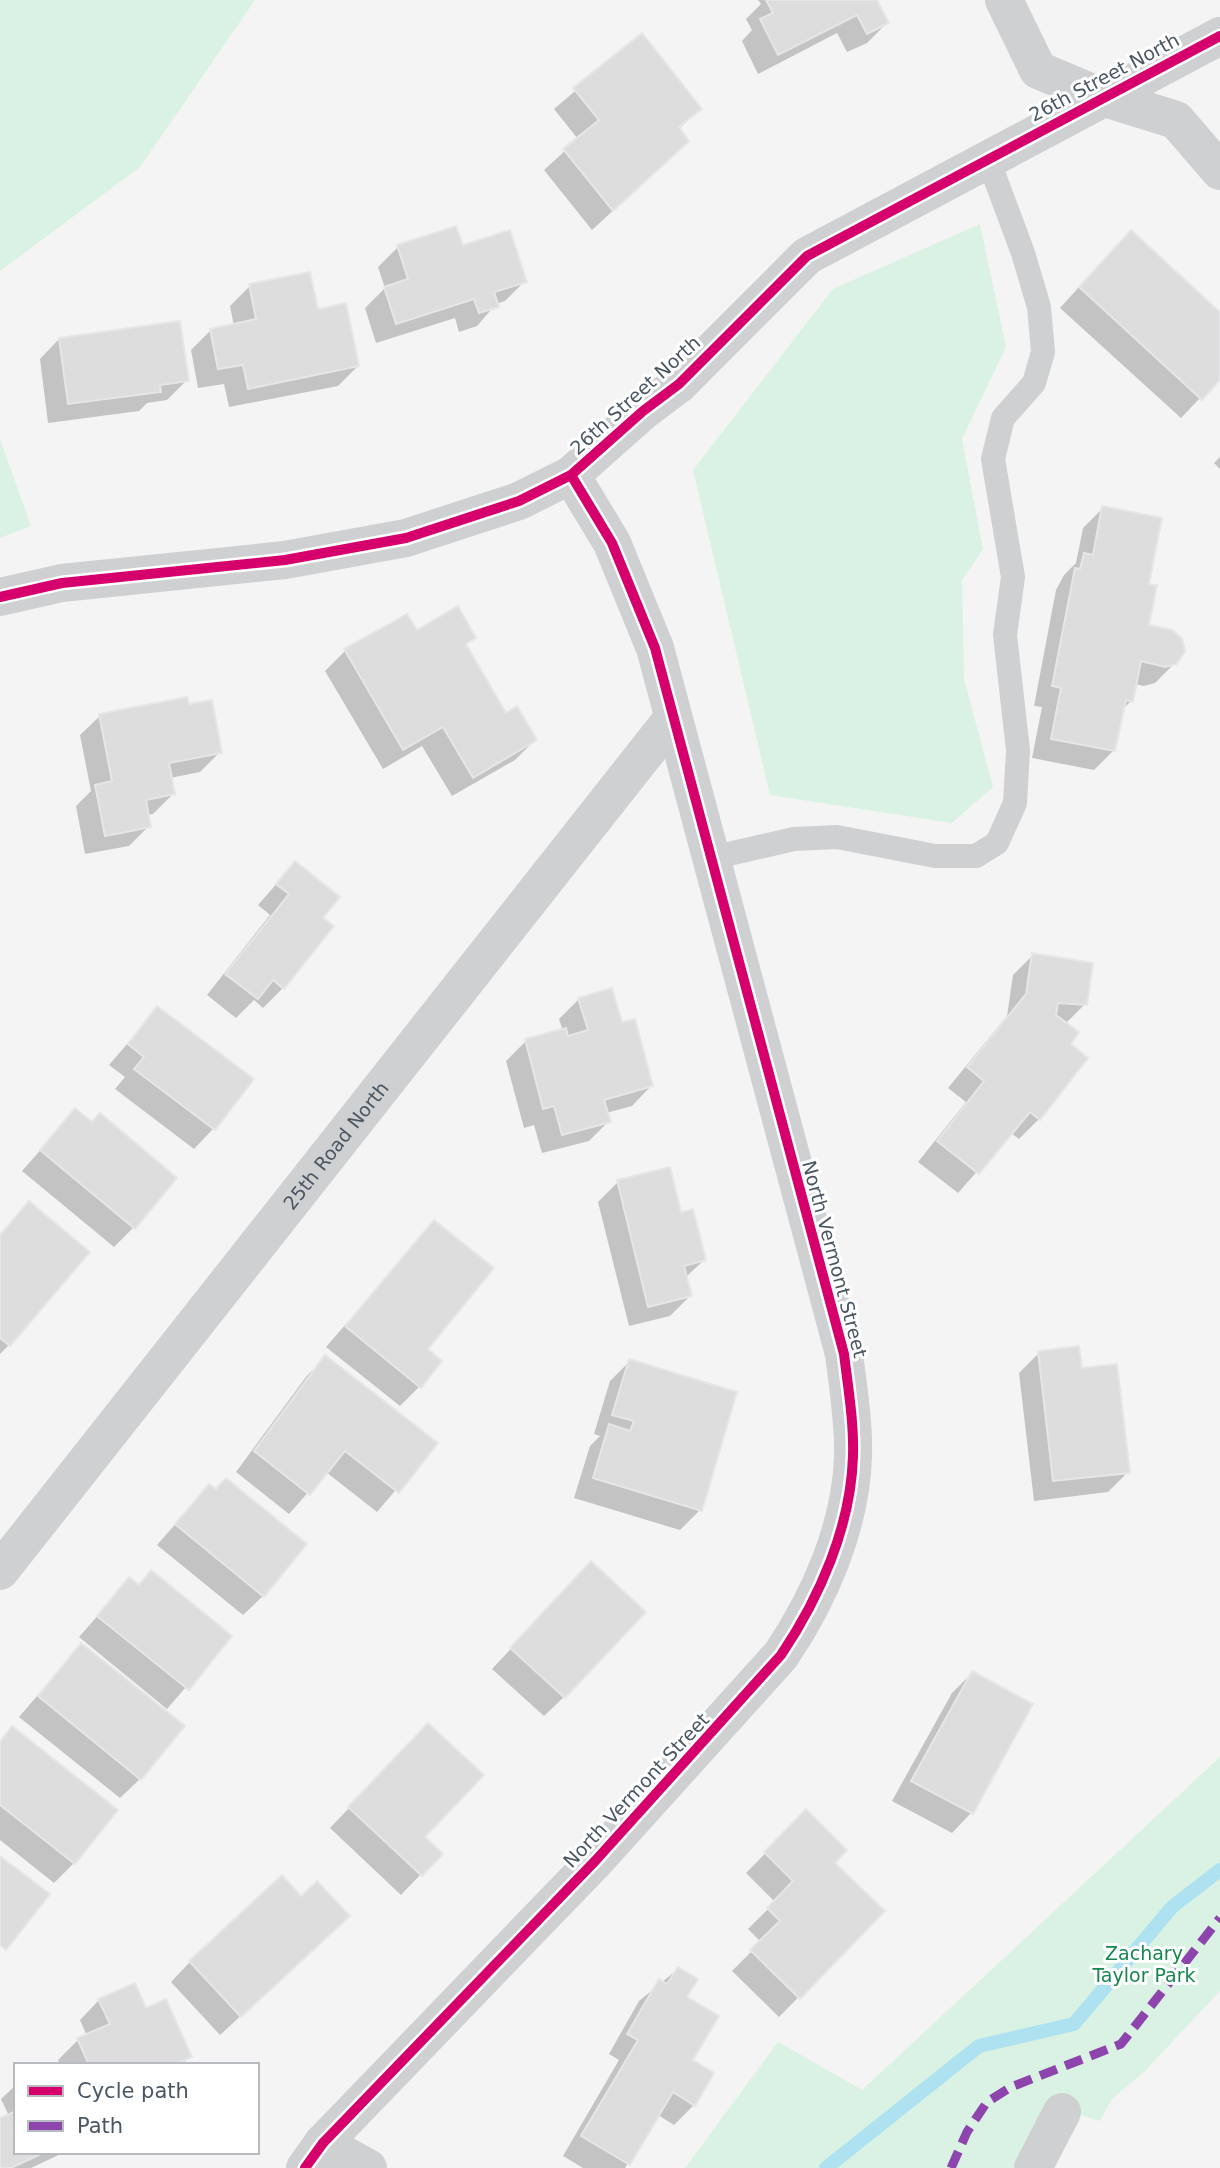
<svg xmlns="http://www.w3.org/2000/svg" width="1220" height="2168" viewBox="0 0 1220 2168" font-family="'DejaVu Sans',sans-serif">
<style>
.green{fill:#d9f2e3}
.shadow{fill:#0003}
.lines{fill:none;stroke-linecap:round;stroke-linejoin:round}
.stream{stroke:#aee2f0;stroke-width:14}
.building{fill:#ddddde;stroke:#e5e6e7;stroke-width:2}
.service{stroke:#ced0d2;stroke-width:24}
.minor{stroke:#ced0d2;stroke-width:38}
.tertiary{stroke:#ced0d2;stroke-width:38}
.quiet{stroke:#8e44ad;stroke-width:9;stroke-dasharray:18 9;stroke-linecap:butt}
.cycleway-casing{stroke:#fff;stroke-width:15}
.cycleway{stroke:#d6006c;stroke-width:10}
.labels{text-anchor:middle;stroke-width:6;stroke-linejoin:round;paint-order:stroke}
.street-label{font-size:19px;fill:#4a5661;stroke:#fff}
.park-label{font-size:19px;fill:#17864f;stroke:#fff}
</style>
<rect width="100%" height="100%" fill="#f4f4f4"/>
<g class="green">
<path d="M 0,0 L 255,0 L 140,167 L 0,271 Z"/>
<path d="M 980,224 L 1006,347 L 962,439 L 983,549 L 962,580 L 964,679 L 993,787 L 952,823 L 770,795 L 693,470 L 833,289 Z"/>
<path d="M 0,439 L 31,526 L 0,538 Z"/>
<path d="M 1220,1757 L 1220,1991 L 1144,2072 L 1112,2099 L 1100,2121 L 1060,2109 L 1013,2168 L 685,2168 L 778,2042 L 862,2090 Z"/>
</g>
<g class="shadow">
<path d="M 758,0 L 875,0 L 887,23 L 867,43 L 847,52 L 837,33 L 758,74 L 742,41 L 752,30 L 746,19 L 761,4 Z"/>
<path d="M 641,35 L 700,108 L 679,129 L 667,161 L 592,230 L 544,170 L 578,139 L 554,109 Z"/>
<path d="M 398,247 L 461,248 L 525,281 L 505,301 L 496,304 L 477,326 L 459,332 L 455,318 L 376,343 L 365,308 L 385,288 L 378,267 Z"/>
<path d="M 1111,252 L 1220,314 L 1220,377 L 1181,418 L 1060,308 Z"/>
<path d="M 250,286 L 316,311 L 358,366 L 338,386 L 229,407 L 224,384 L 198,388 L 191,350 L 211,330 L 234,326 L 230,306 Z"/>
<path d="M 59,339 L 187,380 L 167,400 L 147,403 L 139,411 L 48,423 L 40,359 Z"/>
<path d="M 1220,457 L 1220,469 L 1214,463 Z"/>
<path d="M 1103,508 L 1147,586 L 1147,626 L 1175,663 L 1155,683 L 1144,686 L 1134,684 L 1131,701 L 1122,710 L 1114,750 L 1094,770 L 1032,758 L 1042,707 L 1034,706 L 1056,590 L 1064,575 L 1076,563 L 1083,528 Z"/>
<path d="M 406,616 L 416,633 L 474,637 L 465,646 L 506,716 L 535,740 L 515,760 L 452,796 L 422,746 L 383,769 L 325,671 L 345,651 Z"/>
<path d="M 100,716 L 220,752 L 200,772 L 170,778 L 173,794 L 153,814 L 147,815 L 149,826 L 129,846 L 85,854 L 76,806 L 91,791 L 80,735 Z"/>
<path d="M 295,863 L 321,918 L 283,988 L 263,1008 L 254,1000 L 236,1018 L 207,995 L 270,915 L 258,905 Z"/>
<path d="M 1033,955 L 1085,1004 L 1065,1024 L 1069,1044 L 1085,1058 L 1039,1119 L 1019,1139 L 1011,1133 L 958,1193 L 918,1162 L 966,1102 L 948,1088 L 1007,1016 L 1013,975 Z"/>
<path d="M 579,999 L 621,1024 L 651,1086 L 632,1106 L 606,1113 L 609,1121 L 589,1141 L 542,1153 L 534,1125 L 524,1128 L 506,1061 L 526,1041 L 563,1031 L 559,1019 Z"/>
<path d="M 158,1008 L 213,1129 L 194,1149 L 115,1089 L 125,1077 L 109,1065 Z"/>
<path d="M 76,1110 L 134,1227 L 114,1247 L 22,1171 Z"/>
<path d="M 618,1182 L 680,1214 L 704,1260 L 685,1278 L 690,1296 L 670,1316 L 629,1326 L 598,1202 Z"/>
<path d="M 30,1203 L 9,1345 L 0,1354 L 0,1234 Z"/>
<path d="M 434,1222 L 420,1386 L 400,1406 L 326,1347 Z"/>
<path d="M 1039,1353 L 1080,1370 L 1128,1472 L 1108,1492 L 1034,1501 L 1019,1373 Z"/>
<path d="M 325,1357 L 435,1444 L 377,1512 L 326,1472 L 289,1514 L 236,1472 L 306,1377 Z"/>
<path d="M 630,1361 L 700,1510 L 680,1530 L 574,1498 L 590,1446 L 600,1436 L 594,1434 L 610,1381 Z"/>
<path d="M 209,1486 L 263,1596 L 243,1615 L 157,1545 Z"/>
<path d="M 151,1572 L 230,1636 L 167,1709 L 79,1637 L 130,1579 L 137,1586 Z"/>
<path d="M 572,1583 L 564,1697 L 544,1716 L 492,1669 Z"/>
<path d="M 81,1645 L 140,1779 L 120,1798 L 19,1717 Z"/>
<path d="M 972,1673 L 971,1813 L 952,1833 L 892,1801 L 952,1693 Z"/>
<path d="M 12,1729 L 74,1863 L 54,1883 L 0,1840 L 0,1741 Z"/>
<path d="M 408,1746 L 422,1837 L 440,1854 L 401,1895 L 330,1828 Z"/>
<path d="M 806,1812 L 832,1863 L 883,1911 L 779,2017 L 732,1971 L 761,1942 L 748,1929 L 775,1902 L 746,1873 Z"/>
<path d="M 327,1936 L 220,2035 L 171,1982 L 190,1962 Z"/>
<path d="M 678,1969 L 685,1998 L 694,2105 L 674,2125 L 658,2115 L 625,2168 L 583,2168 L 563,2156 L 619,2060 L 609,2054 L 639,2001 Z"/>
<path d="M 99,2000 L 145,2010 L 190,2056 L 182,2065 L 60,2065 L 58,2060 L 78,2040 L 87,2036 L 80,2020 Z"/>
<path d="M 16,2085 L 16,2152 L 65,2152 L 31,2168 L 0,2168 L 0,2120 L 9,2116 L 1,2099 Z"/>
</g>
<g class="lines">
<path class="stream" d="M 826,2168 L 979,2046 L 1074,2024 L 1172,1907 L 1220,1870"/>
</g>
<g class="building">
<path d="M 766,0 L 877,0 L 889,23 L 867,34 L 857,15 L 778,55 L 760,19 L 773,13 Z"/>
<path d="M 642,33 L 702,109 L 679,127 L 689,141 L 613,211 L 563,149 L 599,120 L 573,88 Z"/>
<path d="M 456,226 L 463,245 L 510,230 L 527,282 L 494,292 L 499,307 L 479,313 L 474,299 L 396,324 L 384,287 L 408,279 L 397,245 Z"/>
<path d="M 1131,230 L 1220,312 L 1220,380 L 1202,400 L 1079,287 Z"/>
<path d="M 310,272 L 318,309 L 346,303 L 359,366 L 248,389 L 243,365 L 218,369 L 210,329 L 256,319 L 249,284 Z"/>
<path d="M 180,321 L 189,381 L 160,385 L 161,392 L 68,404 L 59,338 Z"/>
<path d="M 1102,506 L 1162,518 L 1149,584 L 1157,585 L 1149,625 L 1172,630 L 1182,638 L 1185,651 L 1177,664 L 1165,667 L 1141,661 L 1133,702 L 1126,700 L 1115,751 L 1051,739 L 1061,688 L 1052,686 L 1075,568 L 1080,569 L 1084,553 L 1093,555 Z"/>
<path d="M 458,606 L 476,638 L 466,644 L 506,713 L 517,706 L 537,740 L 473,778 L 443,727 L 403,750 L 344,649 L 407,614 L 417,630 Z"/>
<path d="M 187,697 L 189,704 L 212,700 L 222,753 L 169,763 L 175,794 L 146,800 L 151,827 L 105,836 L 95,785 L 112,781 L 99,714 Z"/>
<path d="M 295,861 L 340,897 L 323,918 L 334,926 L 284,989 L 273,980 L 258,999 L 225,974 L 289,894 L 276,884 Z"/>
<path d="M 1032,953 L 1093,963 L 1087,1005 L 1058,1003 L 1056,1015 L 1079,1032 L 1071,1044 L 1088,1058 L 1040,1120 L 1030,1112 L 979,1174 L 937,1141 L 984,1081 L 967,1067 L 1026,994 Z"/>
<path d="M 612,988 L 622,1022 L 635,1019 L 653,1086 L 604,1100 L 611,1122 L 562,1135 L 554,1106 L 543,1109 L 525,1039 L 566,1028 L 568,1036 L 588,1030 L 578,998 Z"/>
<path d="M 157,1006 L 254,1079 L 215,1130 L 134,1069 L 144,1057 L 128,1044 Z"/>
<path d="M 75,1108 L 92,1122 L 100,1113 L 177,1178 L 135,1229 L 40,1150 Z"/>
<path d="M 670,1167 L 681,1212 L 693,1209 L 706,1260 L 684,1266 L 692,1296 L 648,1307 L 617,1180 Z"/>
<path d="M 29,1201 L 90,1252 L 10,1346 L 0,1338 L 0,1235 Z"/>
<path d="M 434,1220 L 494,1268 L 428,1349 L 442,1361 L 421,1388 L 345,1326 Z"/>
<path d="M 1079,1346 L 1082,1368 L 1117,1364 L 1130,1473 L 1053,1481 L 1038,1351 Z"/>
<path d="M 325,1355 L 438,1443 L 399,1493 L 345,1451 L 310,1495 L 254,1451 Z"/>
<path d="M 629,1359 L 737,1392 L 702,1511 L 593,1478 L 609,1424 L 630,1431 L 634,1421 L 612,1415 Z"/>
<path d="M 226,1478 L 307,1544 L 264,1597 L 175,1524 L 209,1484 L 216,1489 Z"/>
<path d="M 591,1561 L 646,1612 L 565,1698 L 510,1648 Z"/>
<path d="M 151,1570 L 232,1636 L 189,1690 L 97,1616 L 129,1577 L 139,1585 Z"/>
<path d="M 81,1643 L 185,1726 L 141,1780 L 38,1696 Z"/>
<path d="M 972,1671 L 1033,1704 L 973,1814 L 911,1781 Z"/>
<path d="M 428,1723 L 484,1775 L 425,1837 L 443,1854 L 422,1876 L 348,1807 Z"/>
<path d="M 12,1726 L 118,1810 L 75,1864 L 0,1805 L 0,1742 Z"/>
<path d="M 806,1809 L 847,1850 L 835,1863 L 885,1911 L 800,1999 L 750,1950 L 780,1921 L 767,1908 L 793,1881 L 764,1852 Z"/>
<path d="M 0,1856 L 50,1894 L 6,1950 L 0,1945 Z"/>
<path d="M 282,1875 L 301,1896 L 317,1881 L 350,1916 L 241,2017 L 189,1961 Z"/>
<path d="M 678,1967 L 698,1979 L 687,1997 L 719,2016 L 693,2060 L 714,2073 L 695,2106 L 673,2092 L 630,2165 L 581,2136 L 638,2040 L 627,2034 L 659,1979 L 667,1984 Z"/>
<path d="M 135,1983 L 146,2008 L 166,1999 L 192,2057 L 174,2065 L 89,2065 L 77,2038 L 110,2024 L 98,1999 Z"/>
<path d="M 16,2111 L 16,2152 L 45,2152 L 11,2168 L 0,2168 L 0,2118 Z"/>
</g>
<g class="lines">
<path class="service" d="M 711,858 L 794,839 L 837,837 L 935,856 L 976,856 L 997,843 L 1015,803 L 1018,750 L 1005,635 L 1013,577 L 993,459 L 1003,418 L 1034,383 L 1043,352 L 1039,307 L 1023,253 L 988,159"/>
<g class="minor">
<path d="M 1004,0 L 1038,70 L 1102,97 L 1176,120 L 1220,171"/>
<path id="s1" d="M 0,1571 L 673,718"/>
<path d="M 323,2143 L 368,2168"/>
<path d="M 305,2168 L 323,2143 L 596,1860 L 781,1655 C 820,1597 851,1526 853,1456 C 854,1422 848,1387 844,1354 L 655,648 L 612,543 L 571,475"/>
<path d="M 1033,2168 L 1062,2112"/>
</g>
<path class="tertiary" d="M 0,597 L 62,583 L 285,560 L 406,538 L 519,501 L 571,475 L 643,411 L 679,384 L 807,256 L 1220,36"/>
<path class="quiet" d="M 951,2168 L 967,2132 L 987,2102 L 1011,2087 L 1121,2044 L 1220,1918"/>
<g class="cycleway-casing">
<g id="cycleway">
<path d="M 0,597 L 62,583 L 285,560 L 406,538 L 519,501 L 571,475 L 643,411 L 679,384 L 807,256 L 1220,36"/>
<path d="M 305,2168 L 323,2143 L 596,1860 L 781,1655 C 820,1597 851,1526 853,1456 C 854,1422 848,1387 844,1354 L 655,648 L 612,543 L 571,475"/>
</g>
</g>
<use href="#cycleway" class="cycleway"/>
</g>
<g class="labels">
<g class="street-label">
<text transform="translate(1104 77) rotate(-28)" y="7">26th Street North</text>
<text transform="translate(635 395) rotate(-42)" y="7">26th Street North</text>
<text dy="7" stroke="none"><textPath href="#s1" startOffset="542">25th Road North</textPath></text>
<text transform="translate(835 1259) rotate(75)" y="7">North Vermont Street</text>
<text transform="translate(636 1790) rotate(-47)" y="7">North Vermont Street</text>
</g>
<g class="park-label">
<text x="1144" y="1960">Zachary<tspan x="1144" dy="22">Taylor Park</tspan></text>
</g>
</g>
<rect x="14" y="2063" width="245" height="91" fill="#ffffff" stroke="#b7bbc0" stroke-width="2"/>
<rect x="28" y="2086" width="35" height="10" fill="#d6006c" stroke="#b7bbc0" stroke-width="2"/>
<text x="77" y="2098" font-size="21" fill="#4a5661">Cycle path</text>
<rect x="28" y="2121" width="35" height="10" fill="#8e44ad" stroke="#b7bbc0" stroke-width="2"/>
<text x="77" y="2133" font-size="21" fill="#4a5661">Path</text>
</svg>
